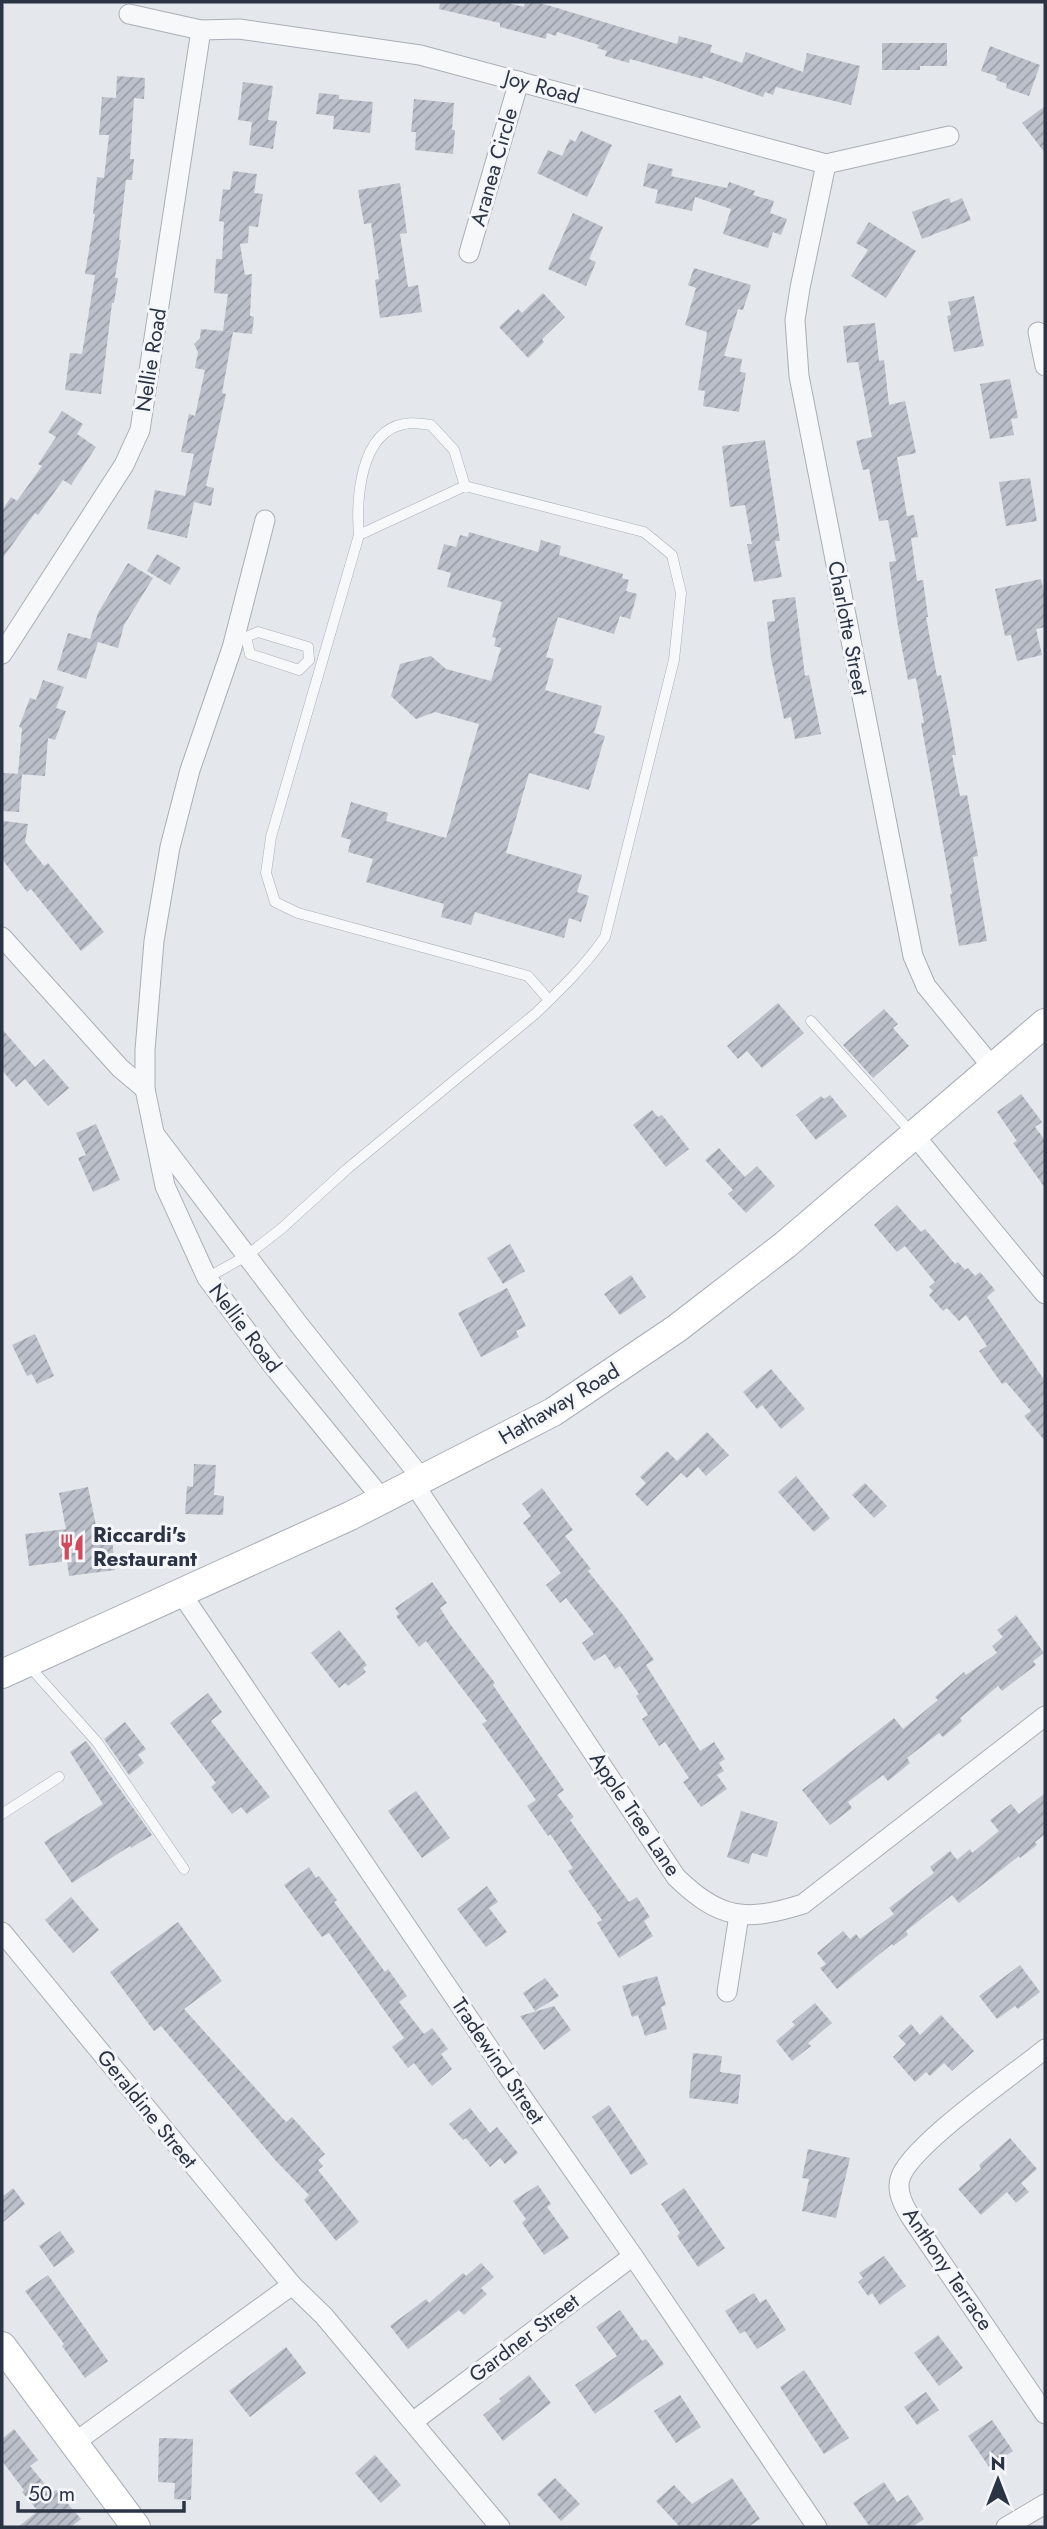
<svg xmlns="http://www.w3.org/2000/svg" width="1047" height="2529" viewBox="0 0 1047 2529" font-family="Jost,sans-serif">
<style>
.building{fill:url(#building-hatch)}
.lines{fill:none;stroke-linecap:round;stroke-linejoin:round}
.lane-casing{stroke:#a9aeb7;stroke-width:11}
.street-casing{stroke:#a9aeb7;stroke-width:21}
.secondary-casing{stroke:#a9aeb7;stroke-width:30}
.lane{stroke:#f7f8fa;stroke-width:10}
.street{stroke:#f7f8fa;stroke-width:19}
.secondary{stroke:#fff;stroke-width:28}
.labels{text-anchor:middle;stroke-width:6;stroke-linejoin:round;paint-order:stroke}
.street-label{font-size:21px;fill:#2b3445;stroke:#f4f6f9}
.poi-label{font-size:21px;font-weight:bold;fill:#2b3445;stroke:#f4f6f9;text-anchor:start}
</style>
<defs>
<pattern id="building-hatch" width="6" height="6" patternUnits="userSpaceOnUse" patternTransform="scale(1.75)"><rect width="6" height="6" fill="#bbc0ca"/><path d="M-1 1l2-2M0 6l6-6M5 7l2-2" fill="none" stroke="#989da6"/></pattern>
</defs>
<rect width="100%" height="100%" fill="#e4e7ec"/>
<g class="building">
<path d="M 440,2 L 504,2 L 524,7 L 525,2 L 537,2 L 677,44 L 679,36 L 712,45 L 710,52 L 742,63 L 746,52 L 803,72 L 807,53 L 860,66 L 851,105 L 776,87 L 773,95 L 765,92 L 763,97 L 703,76 L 703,79 L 630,59 L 629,63 L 605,56 L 607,51 L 597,48 L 599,45 L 557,32 L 556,36 L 547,33 L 546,39 L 500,27 L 500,23 L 439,9 Z"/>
<path d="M 882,43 L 947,43 L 947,66 L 920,66 L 920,70 L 882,70 Z"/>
<path d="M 990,46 L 1040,65 L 1029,96 L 1006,88 L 1007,84 L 996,80 L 997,76 L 981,71 Z"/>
<path d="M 117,76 L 145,78 L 144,99 L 134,98 L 130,159 L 134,159 L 132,180 L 126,180 L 119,240 L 121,240 L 115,278 L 118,278 L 114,303 L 112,303 L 101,394 L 65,390 L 70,353 L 82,354 L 95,275 L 85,274 L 95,214 L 93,214 L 97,177 L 104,178 L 109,135 L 99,135 L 102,97 L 116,98 Z"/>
<path d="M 243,82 L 273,86 L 268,120 L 277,121 L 273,149 L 249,145 L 252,122 L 238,120 Z"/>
<path d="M 319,93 L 339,95 L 339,99 L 373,102 L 370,133 L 333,129 L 334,116 L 316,114 Z"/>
<path d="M 414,99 L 454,103 L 452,130 L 455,130 L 453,154 L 415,150 L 416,132 L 411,132 Z"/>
<path d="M 1045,106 L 1045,153 L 1022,123 Z"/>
<path d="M 581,131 L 612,145 L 587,197 L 537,173 L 548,150 L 562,156 L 570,139 L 575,142 Z"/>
<path d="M 648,163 L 673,169 L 671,176 L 727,188 L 729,182 L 755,191 L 753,195 L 774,201 L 770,213 L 787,219 L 781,235 L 773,232 L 768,248 L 723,234 L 731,209 L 695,197 L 692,211 L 655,203 L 658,190 L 643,186 Z"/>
<path d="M 233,171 L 257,174 L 254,193 L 263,194 L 258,227 L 249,226 L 248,243 L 240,244 L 245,275 L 252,274 L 250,316 L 254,317 L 252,334 L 223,331 L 228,294 L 214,293 L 216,259 L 222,259 L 224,222 L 219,221 L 223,189 L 230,190 Z"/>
<path d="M 400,183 L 407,233 L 400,234 L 408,287 L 418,285 L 422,312 L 380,318 L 375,280 L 379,279 L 371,223 L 364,224 L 358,190 Z"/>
<path d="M 949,198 L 951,203 L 962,198 L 971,220 L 922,239 L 912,212 Z"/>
<path d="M 573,213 L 603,227 L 589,259 L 596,262 L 586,286 L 548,269 Z"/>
<path d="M 869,222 L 916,251 L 886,298 L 851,276 L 868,250 L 856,243 Z"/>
<path d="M 694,268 L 751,285 L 743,310 L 738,309 L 724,356 L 742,359 L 740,372 L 746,373 L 739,412 L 703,406 L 705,391 L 698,390 L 707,332 L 685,325 L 696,288 L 688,285 Z"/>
<path d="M 543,293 L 565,317 L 542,339 L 544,342 L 528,358 L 499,327 L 518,309 L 522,313 Z"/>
<path d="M 974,296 L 984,346 L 954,352 L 947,316 L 951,315 L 948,302 Z"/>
<path d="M 875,323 L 879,361 L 884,360 L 889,405 L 905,401 L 916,453 L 897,457 L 907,516 L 914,515 L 918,537 L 911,538 L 917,581 L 923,580 L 928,617 L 926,617 L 937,676 L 941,675 L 950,719 L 956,755 L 952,755 L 960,796 L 967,795 L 978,856 L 973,857 L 987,941 L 959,946 L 950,894 L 952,894 L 921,723 L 924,723 L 916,678 L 908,680 L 898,627 L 889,562 L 896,561 L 888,520 L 879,521 L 869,469 L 863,470 L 856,441 L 872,437 L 858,362 L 847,363 L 843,326 Z"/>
<path d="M 201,329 L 233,332 L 222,393 L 226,394 L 206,486 L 214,488 L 211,506 L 194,502 L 187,538 L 147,529 L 155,490 L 185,496 L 194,454 L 181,452 L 189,414 L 195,416 L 205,370 L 195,368 L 198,352 L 194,344 L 200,338 Z"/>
<path d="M 1010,379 L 1018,418 L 1011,419 L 1014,435 L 990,439 L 980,384 Z"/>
<path d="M 62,411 L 83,424 L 77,434 L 96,447 L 71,485 L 63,480 L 38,515 L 35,513 L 2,559 L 2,511 L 11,497 L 17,501 L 42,466 L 38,464 L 56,437 L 48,432 Z"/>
<path d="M 765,440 L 780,541 L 775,541 L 782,577 L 754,582 L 747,544 L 752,544 L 745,505 L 730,507 L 722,446 Z"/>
<path d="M 1030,478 L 1037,521 L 1006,526 L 999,482 Z"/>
<path d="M 469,532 L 538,552 L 541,540 L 561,546 L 559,555 L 623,574 L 622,578 L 629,580 L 626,591 L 637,594 L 630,619 L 620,616 L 614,634 L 558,617 L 546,657 L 554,659 L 545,690 L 602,706 L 594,733 L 605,736 L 589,790 L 529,773 L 506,853 L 582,875 L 577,892 L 589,896 L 581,922 L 569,918 L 564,938 L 475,912 L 471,925 L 441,917 L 444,904 L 366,882 L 373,859 L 348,852 L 351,840 L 341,837 L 351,802 L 388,813 L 386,821 L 446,838 L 479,724 L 435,712 L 416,719 L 391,696 L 400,664 L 431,656 L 446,669 L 491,681 L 501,648 L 494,646 L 496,638 L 492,637 L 502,602 L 447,587 L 451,573 L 437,569 L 444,544 L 456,547 L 460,535 L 468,537 Z"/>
<path d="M 157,554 L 181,568 L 170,585 L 147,571 Z"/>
<path d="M 128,563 L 153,578 L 124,625 L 118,648 L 98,642 L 86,679 L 57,670 L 68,633 L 90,639 L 98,613 Z"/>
<path d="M 1041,579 L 1045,597 L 1045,627 L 1036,629 L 1042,655 L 1017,661 L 1011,635 L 1005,636 L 995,589 Z"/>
<path d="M 795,597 L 805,676 L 809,675 L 821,734 L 795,739 L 791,717 L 784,719 L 771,658 L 767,622 L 775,621 L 772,600 Z"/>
<path d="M 43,680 L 64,687 L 56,708 L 66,711 L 55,740 L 48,738 L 45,776 L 18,774 L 22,728 L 19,727 L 30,698 L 36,700 Z"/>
<path d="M 2,773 L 22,774 L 19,812 L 2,811 Z"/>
<path d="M 3,821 L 28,824 L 25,842 L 44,866 L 48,863 L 104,932 L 81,951 L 31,889 L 27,892 L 2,859 Z"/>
<path d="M 778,1003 L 804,1033 L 762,1068 L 747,1051 L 738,1059 L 727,1046 Z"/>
<path d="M 884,1009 L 898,1024 L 893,1028 L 909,1046 L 873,1078 L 843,1045 Z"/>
<path d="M 2,1029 L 35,1067 L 44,1059 L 69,1088 L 48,1106 L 25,1079 L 16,1087 L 2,1070 Z"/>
<path d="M 1021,1094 L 1042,1122 L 1035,1127 L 1045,1140 L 1045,1188 L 1013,1143 L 1017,1141 L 997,1112 Z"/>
<path d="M 830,1095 L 847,1116 L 816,1140 L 796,1115 L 821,1096 L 824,1099 Z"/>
<path d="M 652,1110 L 658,1117 L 662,1115 L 689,1149 L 666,1167 L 633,1125 Z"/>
<path d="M 96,1124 L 120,1180 L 93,1192 L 78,1158 L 86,1155 L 76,1133 Z"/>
<path d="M 719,1148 L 745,1177 L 757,1166 L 775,1186 L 746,1213 L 728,1194 L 733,1190 L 705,1160 Z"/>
<path d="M 897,1205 L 921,1232 L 925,1229 L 955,1264 L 958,1262 L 965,1270 L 968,1268 L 975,1276 L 980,1272 L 995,1290 L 987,1297 L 1045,1381 L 1045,1441 L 1024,1416 L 1031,1411 L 1006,1382 L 1002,1384 L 979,1351 L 987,1346 L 966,1315 L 959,1321 L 947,1308 L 943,1311 L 929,1295 L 933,1291 L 929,1287 L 935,1282 L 905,1246 L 897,1252 L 874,1225 Z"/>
<path d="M 510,1244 L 525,1271 L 503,1284 L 487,1258 Z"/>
<path d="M 631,1275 L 646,1297 L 620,1315 L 604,1294 Z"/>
<path d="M 507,1288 L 526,1326 L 516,1331 L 519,1337 L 481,1357 L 458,1313 Z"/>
<path d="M 35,1334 L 54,1376 L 37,1384 L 32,1374 L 27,1376 L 12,1345 Z"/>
<path d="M 771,1369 L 805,1409 L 781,1429 L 762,1405 L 757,1409 L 743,1392 Z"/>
<path d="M 707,1432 L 729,1455 L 706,1476 L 698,1467 L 687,1478 L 681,1473 L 647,1506 L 635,1494 L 646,1483 L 640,1477 L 667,1451 L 677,1461 Z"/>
<path d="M 194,1464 L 216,1465 L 214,1495 L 224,1496 L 223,1515 L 185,1514 L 187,1486 L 193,1487 Z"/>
<path d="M 796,1476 L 830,1518 L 814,1532 L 778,1492 Z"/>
<path d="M 865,1483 L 887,1506 L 874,1518 L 852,1495 Z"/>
<path d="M 88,1487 L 99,1540 L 112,1538 L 115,1570 L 69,1576 L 67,1561 L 29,1566 L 25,1534 L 66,1529 L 59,1493 Z"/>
<path d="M 542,1488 L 573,1530 L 565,1536 L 591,1569 L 588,1571 L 623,1615 L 654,1660 L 646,1665 L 700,1751 L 714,1742 L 725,1759 L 719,1763 L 724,1771 L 717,1775 L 727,1789 L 701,1807 L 683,1782 L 689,1778 L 665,1742 L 659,1746 L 642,1719 L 648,1715 L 636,1696 L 639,1694 L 620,1666 L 615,1669 L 605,1654 L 594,1661 L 582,1643 L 594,1634 L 566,1598 L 560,1603 L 546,1585 L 561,1573 L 523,1523 L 531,1516 L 522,1504 Z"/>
<path d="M 432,1582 L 447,1603 L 440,1608 L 450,1624 L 495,1683 L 493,1685 L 564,1790 L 557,1795 L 574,1817 L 570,1820 L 629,1902 L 637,1897 L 650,1917 L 644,1921 L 653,1936 L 619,1958 L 597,1923 L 602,1920 L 568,1871 L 573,1868 L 550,1834 L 548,1836 L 527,1806 L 536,1800 L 482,1724 L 487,1721 L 426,1641 L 419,1647 L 396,1616 L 399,1614 L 395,1608 Z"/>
<path d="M 1016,1615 L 1044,1653 L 1033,1661 L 1036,1665 L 1002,1691 L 998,1686 L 960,1718 L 962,1721 L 943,1737 L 939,1733 L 907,1758 L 910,1763 L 888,1781 L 883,1775 L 848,1802 L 852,1808 L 830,1825 L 802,1790 L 894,1718 L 903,1729 L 938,1700 L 935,1697 L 964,1672 L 966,1675 L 997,1653 L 992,1646 L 1003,1637 L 997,1630 Z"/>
<path d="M 339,1630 L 367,1665 L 363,1668 L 366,1672 L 348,1686 L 345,1683 L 339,1688 L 311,1653 Z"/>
<path d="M 208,1693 L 222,1712 L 211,1721 L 270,1797 L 247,1814 L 241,1807 L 232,1814 L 211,1787 L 216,1783 L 170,1723 Z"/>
<path d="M 125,1722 L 146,1749 L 138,1755 L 144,1763 L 129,1775 L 104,1739 Z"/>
<path d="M 86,1741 L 152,1835 L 131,1848 L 130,1846 L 72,1883 L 44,1842 L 103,1804 L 70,1752 Z"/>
<path d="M 416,1791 L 450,1838 L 422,1858 L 388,1811 Z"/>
<path d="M 1045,1793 L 1045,1834 L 1035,1842 L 1037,1845 L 1020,1858 L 1019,1856 L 959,1903 L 952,1895 L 906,1931 L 908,1935 L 893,1946 L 892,1944 L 837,1989 L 820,1968 L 826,1964 L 817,1953 L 843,1931 L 850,1939 L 856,1934 L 860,1939 L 894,1914 L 889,1908 L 934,1873 L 930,1867 L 950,1851 L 957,1860 L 970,1849 L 972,1853 L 999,1831 L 990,1820 L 1011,1804 L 1019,1814 Z"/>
<path d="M 741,1811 L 778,1822 L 767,1857 L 752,1853 L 749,1864 L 727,1857 Z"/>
<path d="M 309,1867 L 316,1878 L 319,1876 L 337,1900 L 334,1902 L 385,1972 L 388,1969 L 407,1996 L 399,2002 L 424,2034 L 432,2028 L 448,2049 L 441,2054 L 452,2069 L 432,2086 L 414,2063 L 408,2068 L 392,2047 L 404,2038 L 329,1933 L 322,1937 L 284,1885 Z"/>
<path d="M 487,1886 L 498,1902 L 489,1908 L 507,1932 L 486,1947 L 457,1909 Z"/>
<path d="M 71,1897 L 99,1930 L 73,1953 L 45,1920 Z"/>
<path d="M 178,1922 L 222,1981 L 184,2009 L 286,2122 L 292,2117 L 325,2154 L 318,2160 L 323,2166 L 318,2170 L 359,2222 L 336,2241 L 304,2200 L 309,2195 L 276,2161 L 161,2026 L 154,2031 L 110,1972 Z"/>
<path d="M 1020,1965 L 1040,1992 L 1018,2009 L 1015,2006 L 997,2019 L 979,1996 Z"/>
<path d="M 657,1976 L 666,2005 L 661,2007 L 667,2029 L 645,2036 L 638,2015 L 632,2017 L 622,1986 Z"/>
<path d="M 545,1978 L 559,1996 L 535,2011 L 523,1993 Z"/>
<path d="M 815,2003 L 832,2023 L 808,2043 L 811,2046 L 792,2061 L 776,2041 L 795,2025 L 792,2022 Z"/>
<path d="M 554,2006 L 571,2030 L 544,2050 L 520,2016 Z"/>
<path d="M 941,2015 L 974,2051 L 952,2071 L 944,2063 L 930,2076 L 926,2072 L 915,2082 L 893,2057 L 906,2044 L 898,2036 L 911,2024 L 920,2035 Z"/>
<path d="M 693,2053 L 722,2056 L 720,2072 L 741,2075 L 738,2104 L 689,2098 Z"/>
<path d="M 609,2105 L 648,2164 L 631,2175 L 592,2117 Z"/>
<path d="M 470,2108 L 490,2133 L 497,2127 L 518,2153 L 505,2164 L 500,2158 L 490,2167 L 466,2138 L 463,2140 L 449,2124 Z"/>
<path d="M 1010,2138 L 1037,2169 L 1021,2183 L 1029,2192 L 1016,2203 L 1007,2192 L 981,2215 L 958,2189 L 981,2169 L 979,2165 Z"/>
<path d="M 808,2149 L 850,2158 L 836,2218 L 802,2211 L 809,2179 L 802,2178 Z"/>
<path d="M 538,2185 L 551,2204 L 547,2207 L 569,2238 L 544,2255 L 522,2223 L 526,2219 L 513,2201 Z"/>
<path d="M 13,2188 L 25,2204 L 2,2223 L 2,2197 Z"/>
<path d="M 684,2188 L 725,2248 L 698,2267 L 677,2236 L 680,2233 L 661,2204 Z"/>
<path d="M 60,2231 L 75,2252 L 54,2267 L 39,2246 Z"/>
<path d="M 884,2256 L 906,2286 L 880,2305 L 872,2293 L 868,2296 L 858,2282 L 863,2278 L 859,2273 Z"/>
<path d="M 481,2263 L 494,2277 L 481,2288 L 487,2294 L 464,2315 L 459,2310 L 408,2349 L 390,2326 L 426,2299 L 429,2303 L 463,2273 L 466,2276 Z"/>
<path d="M 48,2275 L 108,2361 L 85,2378 L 62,2346 L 64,2344 L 25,2291 Z"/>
<path d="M 754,2293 L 760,2303 L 766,2299 L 786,2330 L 757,2349 L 745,2331 L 740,2334 L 725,2311 Z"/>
<path d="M 620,2310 L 642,2341 L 646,2339 L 664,2364 L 595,2414 L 575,2385 L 617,2356 L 596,2327 Z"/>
<path d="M 938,2335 L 963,2368 L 939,2386 L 914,2353 Z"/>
<path d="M 286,2347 L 306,2373 L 250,2417 L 229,2391 Z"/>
<path d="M 804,2370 L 849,2438 L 824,2454 L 780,2387 Z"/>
<path d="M 529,2375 L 551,2403 L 503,2441 L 483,2415 L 501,2401 L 499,2399 Z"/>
<path d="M 926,2392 L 939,2410 L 917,2425 L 904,2407 Z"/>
<path d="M 680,2395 L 701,2427 L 676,2443 L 654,2411 Z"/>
<path d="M 992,2420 L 1013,2451 L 989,2467 L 968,2436 Z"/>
<path d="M 14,2429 L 38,2460 L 30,2466 L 52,2493 L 56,2490 L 81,2519 L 71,2527 L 18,2527 L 38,2511 L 22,2492 L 24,2490 L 2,2461 L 2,2439 Z"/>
<path d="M 159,2438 L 193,2439 L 191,2500 L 174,2499 L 175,2483 L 158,2482 Z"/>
<path d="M 375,2455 L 401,2485 L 381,2503 L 355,2473 Z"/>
<path d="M 555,2478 L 580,2504 L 561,2521 L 537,2494 Z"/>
<path d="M 732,2478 L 760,2519 L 748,2527 L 680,2527 L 656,2501 L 674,2485 L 692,2504 Z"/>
<path d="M 884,2482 L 897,2502 L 908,2495 L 924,2519 L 912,2527 L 870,2527 L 853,2503 Z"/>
</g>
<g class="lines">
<g class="lane-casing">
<g id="lane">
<path d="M 359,535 C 356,499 360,432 404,424 C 413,422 422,424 431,425 L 454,450 L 465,486"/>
<path d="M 235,634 L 246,637 L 258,632 L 308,647 L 309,660"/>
<path d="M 246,637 L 250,654 L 299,670 L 309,660"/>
<path d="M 811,1021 L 912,1133"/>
<path d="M 207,1278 L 246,1256 L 281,1229 L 347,1169 L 535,1014 C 560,990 585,966 605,937 L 674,660 L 681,593 L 672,555 L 644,532 L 465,486 L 359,535 L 271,837 L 266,873 L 275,902 L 298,913 L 528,976 L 549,1000"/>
<path d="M 29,1666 L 97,1742 L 184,1869"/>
<path d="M 2,1814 L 59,1777"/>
</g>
</g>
<g class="street-casing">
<g id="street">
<path d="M 129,14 L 201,30 L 239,29 L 420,55 L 826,164 L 949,136"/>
<path d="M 826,164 L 800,288 L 795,320 L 799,376 L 913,956 L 926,986 L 993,1068"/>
<path d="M 469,253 L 519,81"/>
<path d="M 1038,332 L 1045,366"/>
<path d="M 265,520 L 232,648 L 190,770 L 170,847 L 154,941 L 145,1050 L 145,1089 L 165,1186 L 207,1278 L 270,1362 L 383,1500"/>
<path d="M 2,654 L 124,465 L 140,430 L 201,30"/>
<path d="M 2,937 L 120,1068 L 145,1089"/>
<path d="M 156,1136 L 300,1326 L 423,1480"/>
<path d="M 915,1136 L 1045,1294"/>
<path d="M 414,1484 L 676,1877 C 720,1920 746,1922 803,1904 L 1045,1716"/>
<path d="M 181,1593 L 520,2094 L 633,2256 L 817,2527"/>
<path d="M 2,1932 L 292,2285 L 324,2316 L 500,2527"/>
<path d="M 727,1992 L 739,1915"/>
<path d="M 1045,2049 C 1016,2073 908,2147 900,2179 C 896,2193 905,2208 912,2219 L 1045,2414"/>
<path d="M 414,2421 L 633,2256"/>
<path d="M 74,2443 L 292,2285"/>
<path d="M 1006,2527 L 1045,2504"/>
</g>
</g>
<g class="secondary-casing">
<g id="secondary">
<path d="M 2,1674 L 350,1516 L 553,1412 L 676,1329 L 785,1245 L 1045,1023"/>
<path d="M 2,2346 L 136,2527"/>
</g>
</g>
<use href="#lane" class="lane"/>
<use href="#street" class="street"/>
<use href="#secondary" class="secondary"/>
</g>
<defs>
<g id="restaurant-bare" transform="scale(2.1)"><path d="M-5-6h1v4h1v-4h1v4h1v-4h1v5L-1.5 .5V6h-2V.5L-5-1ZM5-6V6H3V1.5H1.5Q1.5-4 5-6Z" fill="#d1495b" stroke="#f4f6f9" stroke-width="2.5" paint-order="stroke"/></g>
</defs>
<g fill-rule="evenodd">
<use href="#restaurant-bare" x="72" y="1547"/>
</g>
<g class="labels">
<g class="street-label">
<text transform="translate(542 87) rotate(15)" y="7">Joy Road</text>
<text transform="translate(494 167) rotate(-74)" y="7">Aranea Circle</text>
<text transform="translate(151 360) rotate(-81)" y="7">Nellie Road</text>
<text transform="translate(848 628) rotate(79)" y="7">Charlotte Street</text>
<text transform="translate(245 1328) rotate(53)" y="7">Nellie Road</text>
<text transform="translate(559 1404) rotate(-31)" y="7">Hathaway Road</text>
<text transform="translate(635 1814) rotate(56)" y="7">Apple Tree Lane</text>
<text transform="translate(498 2061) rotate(56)" y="7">Tradewind Street</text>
<text transform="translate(147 2109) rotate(51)" y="7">Geraldine Street</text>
<text transform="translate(948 2269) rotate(56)" y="7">Anthony Terrace</text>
<text transform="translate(524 2338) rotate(-37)" y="7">Gardner Street</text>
</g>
<g class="poi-label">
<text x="93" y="1542">Riccardi's<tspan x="93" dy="24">Restaurant</tspan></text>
</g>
</g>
<rect width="1047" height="2529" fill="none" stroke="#2b3445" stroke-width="7"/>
<g transform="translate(998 2480)" stroke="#f4f6f9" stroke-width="5" paint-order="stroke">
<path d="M0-5L12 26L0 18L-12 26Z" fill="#2b3445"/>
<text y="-10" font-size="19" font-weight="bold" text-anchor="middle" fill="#2b3445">N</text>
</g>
<path d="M18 2501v10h166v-10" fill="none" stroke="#2b3445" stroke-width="3.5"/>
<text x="28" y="2501" font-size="21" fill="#2b3445" stroke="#f4f6f9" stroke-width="5" paint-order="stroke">50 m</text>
</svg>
